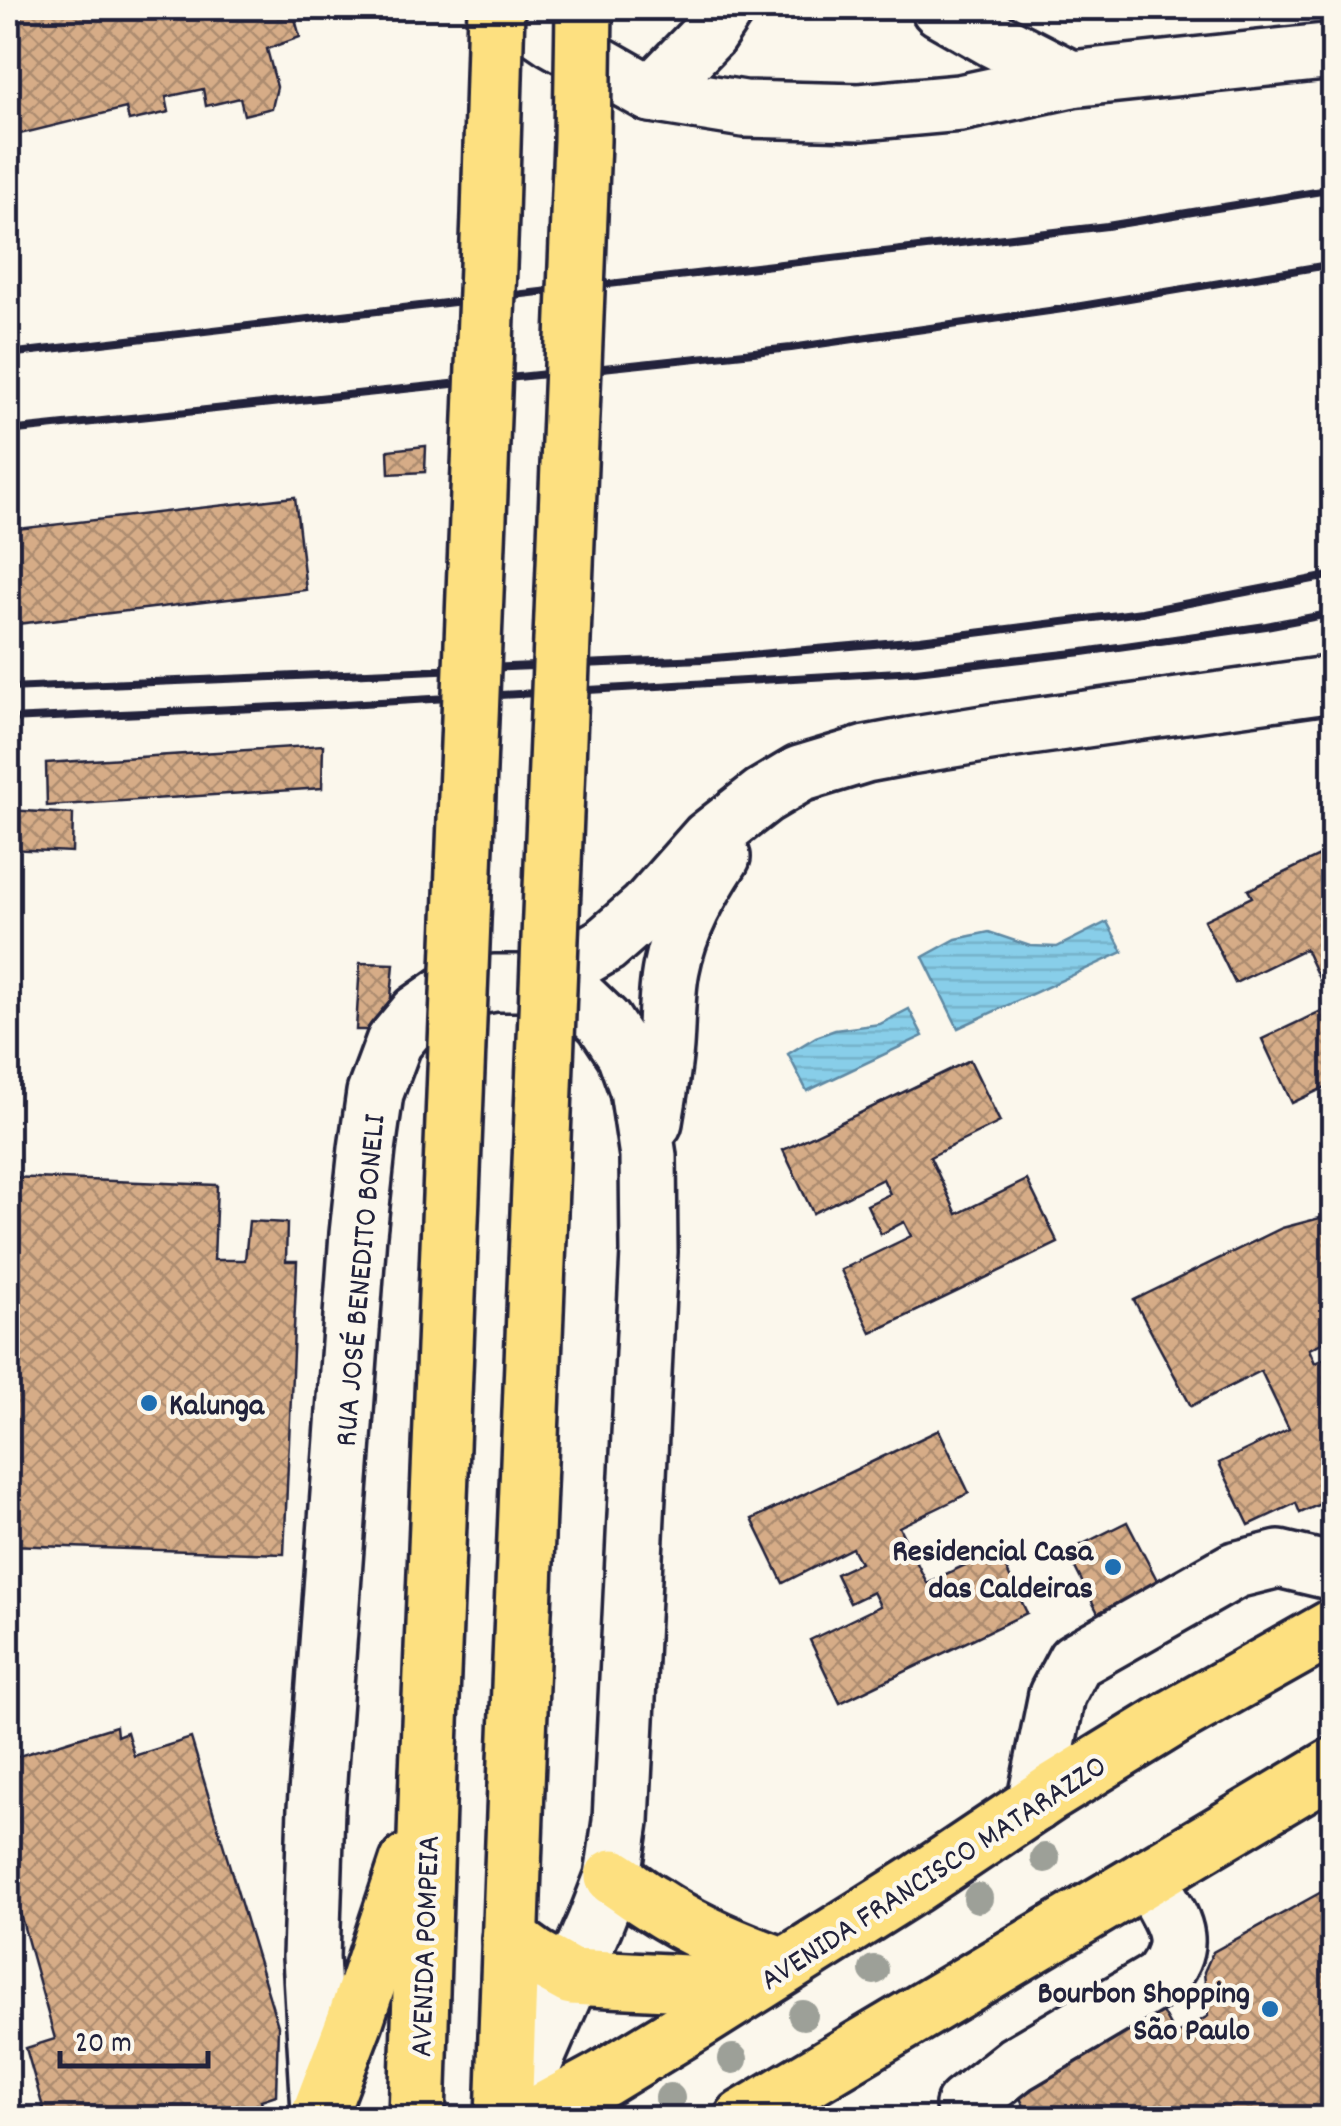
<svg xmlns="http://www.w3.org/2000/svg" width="1341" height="2126" viewBox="0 0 1341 2126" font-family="Dekko,sans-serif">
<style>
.water{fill:url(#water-rules);stroke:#5f89a3;stroke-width:2.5}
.building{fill:url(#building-cross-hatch);stroke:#22223b;stroke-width:2.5}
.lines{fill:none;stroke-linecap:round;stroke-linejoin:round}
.minor-casing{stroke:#22223b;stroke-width:62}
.major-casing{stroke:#22223b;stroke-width:62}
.minor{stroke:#fbf7ec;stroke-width:55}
.major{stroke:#fde080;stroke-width:55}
.rail{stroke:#22223b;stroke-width:8}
.major-bridge-casing{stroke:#22223b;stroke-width:62;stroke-linecap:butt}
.major-bridge{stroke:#fde080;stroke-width:55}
.tree{fill:#9da098}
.poi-dot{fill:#1f6fb2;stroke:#fbf7ec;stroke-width:4}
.labels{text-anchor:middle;stroke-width:9;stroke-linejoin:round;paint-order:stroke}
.street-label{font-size:32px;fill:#22223b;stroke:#fbf7ec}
.poi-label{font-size:32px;font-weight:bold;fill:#22223b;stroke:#fbf7ec;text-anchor:end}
</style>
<defs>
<pattern id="water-rules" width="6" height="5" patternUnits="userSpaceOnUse" patternTransform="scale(2.5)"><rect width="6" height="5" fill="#88cee9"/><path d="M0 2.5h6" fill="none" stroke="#75b1c9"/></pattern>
<pattern id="building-cross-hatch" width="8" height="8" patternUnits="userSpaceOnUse" patternTransform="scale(2.5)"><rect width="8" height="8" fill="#d6ac87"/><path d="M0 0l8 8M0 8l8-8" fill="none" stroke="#ad8c70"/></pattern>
</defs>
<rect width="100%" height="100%" fill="#fbf7ec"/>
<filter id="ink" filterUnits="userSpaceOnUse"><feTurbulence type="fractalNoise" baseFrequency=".01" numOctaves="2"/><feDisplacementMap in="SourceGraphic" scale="20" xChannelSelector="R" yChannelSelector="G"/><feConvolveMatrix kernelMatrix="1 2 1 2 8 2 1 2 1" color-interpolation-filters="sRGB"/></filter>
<g filter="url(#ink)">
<g class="water">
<path d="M 1107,922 L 1123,952 L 958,1028 L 923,957 L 956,939 L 989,932 L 1030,946 L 1057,947 Z"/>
<path d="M 909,1009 L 923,1036 L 807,1091 L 788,1054 L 816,1037 L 835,1030 L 880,1024 Z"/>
</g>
<g class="building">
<path d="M 8,8 L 292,8 L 300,37 L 267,49 L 277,87 L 272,108 L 244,115 L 240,98 L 206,106 L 203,89 L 166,97 L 169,112 L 129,121 L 126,108 L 8,137 Z"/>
<path d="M 426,446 L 425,472 L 389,474 L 388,450 Z"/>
<path d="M 295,497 L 306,590 L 8,625 L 8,530 Z"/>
<path d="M 323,745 L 322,788 L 47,806 L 46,763 Z"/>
<path d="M 8,810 L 73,814 L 72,852 L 8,849 Z"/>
<path d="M 1334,849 L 1334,1083 L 1292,1103 L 1262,1039 L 1332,1006 L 1305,949 L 1235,983 L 1204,920 L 1252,897 L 1248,890 Z"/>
<path d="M 360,963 L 394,964 L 388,1030 L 356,1030 Z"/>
<path d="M 8,997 L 18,997 L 8,1158 Z"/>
<path d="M 970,1060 L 1000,1122 L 930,1157 L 957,1214 L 1027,1180 L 1058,1243 L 871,1333 L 841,1270 L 911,1236 L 904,1222 L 881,1234 L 867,1205 L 890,1194 L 883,1179 L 813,1213 L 783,1150 Z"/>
<path d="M 8,1177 L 217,1185 L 214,1260 L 245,1260 L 249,1221 L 287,1223 L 286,1261 L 297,1261 L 284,1554 L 8,1545 Z"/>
<path d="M 1324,1217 L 1334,1234 L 1334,1337 L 1309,1349 L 1315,1363 L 1334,1354 L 1334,1390 L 1328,1392 L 1334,1403 L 1334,1498 L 1300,1513 L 1296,1503 L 1249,1525 L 1219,1463 L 1289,1429 L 1261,1371 L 1191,1406 L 1134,1300 L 1282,1228 Z"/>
<path d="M 939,1430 L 969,1493 L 899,1527 L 927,1583 L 997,1550 L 1027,1613 L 840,1703 L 810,1640 L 880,1606 L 873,1592 L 850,1603 L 836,1574 L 860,1563 L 852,1548 L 783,1583 L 752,1519 Z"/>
<path d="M 1127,1522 L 1158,1582 L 1098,1613 L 1067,1552 Z"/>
<path d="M 116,1726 L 117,1736 L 127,1732 L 134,1756 L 191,1738 L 278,2026 L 276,2095 L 261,2100 L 266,2118 L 46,2118 L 26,2048 L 55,2039 L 8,1870 L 8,1793 L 20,1789 L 12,1758 Z"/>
<path d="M 1334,1885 L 1334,2118 L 1001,2118 L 1024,2107 L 1012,2079 L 1156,2001 L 1175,2035 L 1208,2016 L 1204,1972 L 1213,1952 Z"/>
</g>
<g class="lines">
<g class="minor-casing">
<g id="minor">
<path d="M 508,8 L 552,38 L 651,94 L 744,109 L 860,112 L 960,103 L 1071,79 L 1334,51"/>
<path d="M 939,8 L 995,40 L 1071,79"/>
<path d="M 651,94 L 708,35 L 726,8"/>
<path d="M 539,983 L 605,945 L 646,909 L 708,839 L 763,796 L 800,774 L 866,754 L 909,746 L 1008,730 L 1334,684"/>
<path d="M 654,1122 C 658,1097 663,1071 665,1046 C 667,1020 666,994 671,969 C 679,927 700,891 722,857"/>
<path d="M 1035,1804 L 1057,1695 L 1075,1661 L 1235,1570 L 1279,1559 L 1334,1572"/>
<path d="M 964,2105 L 1016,2064 L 1158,1980 C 1194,1940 1169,1917 1147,1877"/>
<path d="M 320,2112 L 311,1957 L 316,1808 L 358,1234 L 367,1149 L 375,1093 L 394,1042 L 418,1013 L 448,992 L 494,983 L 539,983 L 578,997 L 604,1022 L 625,1054 L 638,1090 L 648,1156 L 649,1252 L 621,1821 L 613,1877 L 595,1923 L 510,2118"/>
</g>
</g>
<g class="major-casing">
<g id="major">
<path d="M 613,1877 C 626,1885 639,1896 653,1904 C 694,1931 738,1950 784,1966"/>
<path d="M 510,1939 L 535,1957 L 571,1977 L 706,1984 L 762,1971"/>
<path d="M 318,2118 L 355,2021 L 408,1862"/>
<path d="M 417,2118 L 428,1774"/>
<path d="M 504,2118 L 516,1786"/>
<path d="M 531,2118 L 603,2079 L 695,2023 L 914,1885 L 1051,1793 L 1176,1716 L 1334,1627"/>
<path d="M 743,2118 L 1334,1766"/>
</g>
</g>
<use href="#minor" class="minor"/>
<use href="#major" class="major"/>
<g class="rail">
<path d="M 8,354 L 1107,226 L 1334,189"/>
<path d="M 8,431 L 791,348 L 1063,309 L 1334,264"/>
<path d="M 8,688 L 703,659 L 920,640 L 1142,612 L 1334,575"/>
<path d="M 8,719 L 346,704 L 916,671 L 1083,652 L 1266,626 L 1334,613"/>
</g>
<g class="major-bridge-casing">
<g id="major-bridge">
<path d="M 428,1774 L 490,216 L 496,8"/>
<path d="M 516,1786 L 582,141 L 584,8"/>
</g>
</g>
<use href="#major-bridge" class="major-bridge"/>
</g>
<g class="tree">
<circle cx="1045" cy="1858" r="15"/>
<circle cx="978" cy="1898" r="15"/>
<circle cx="874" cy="1970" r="15"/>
<circle cx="803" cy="2015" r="15"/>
<circle cx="733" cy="2059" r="15"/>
<circle cx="670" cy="2098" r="15"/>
</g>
</g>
<g class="poi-dot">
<circle cx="149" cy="1403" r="10"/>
<circle cx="1113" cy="1567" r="10"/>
<circle cx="1270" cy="2009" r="10"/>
</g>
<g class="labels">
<g class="street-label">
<text transform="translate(358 1280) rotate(-85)" y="11">RUA JOSÉ BENEDITO BONELI</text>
<text transform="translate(932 1871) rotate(-33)" y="11">AVENIDA FRANCISCO MATARAZZO</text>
<text transform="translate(423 1946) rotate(-88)" y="11">AVENIDA POMPEIA</text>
</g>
<g class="poi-label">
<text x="169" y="1414" text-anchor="start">Kalunga</text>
<text x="1093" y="1560">Residencial Casa<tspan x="1093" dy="37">das Caldeiras</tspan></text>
<text x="1250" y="2002">Bourbon Shopping<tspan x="1250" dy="37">São Paulo</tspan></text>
</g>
</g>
<rect width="1341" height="2126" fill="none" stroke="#fbf7ec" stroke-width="40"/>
<rect x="20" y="20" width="1301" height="2086" fill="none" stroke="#22223b" stroke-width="4" filter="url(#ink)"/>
<path d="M60 2051v15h148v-15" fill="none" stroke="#22223b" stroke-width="5"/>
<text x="75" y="2051" font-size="30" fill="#22223b" stroke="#fbf7ec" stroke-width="8" paint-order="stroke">20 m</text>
</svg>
